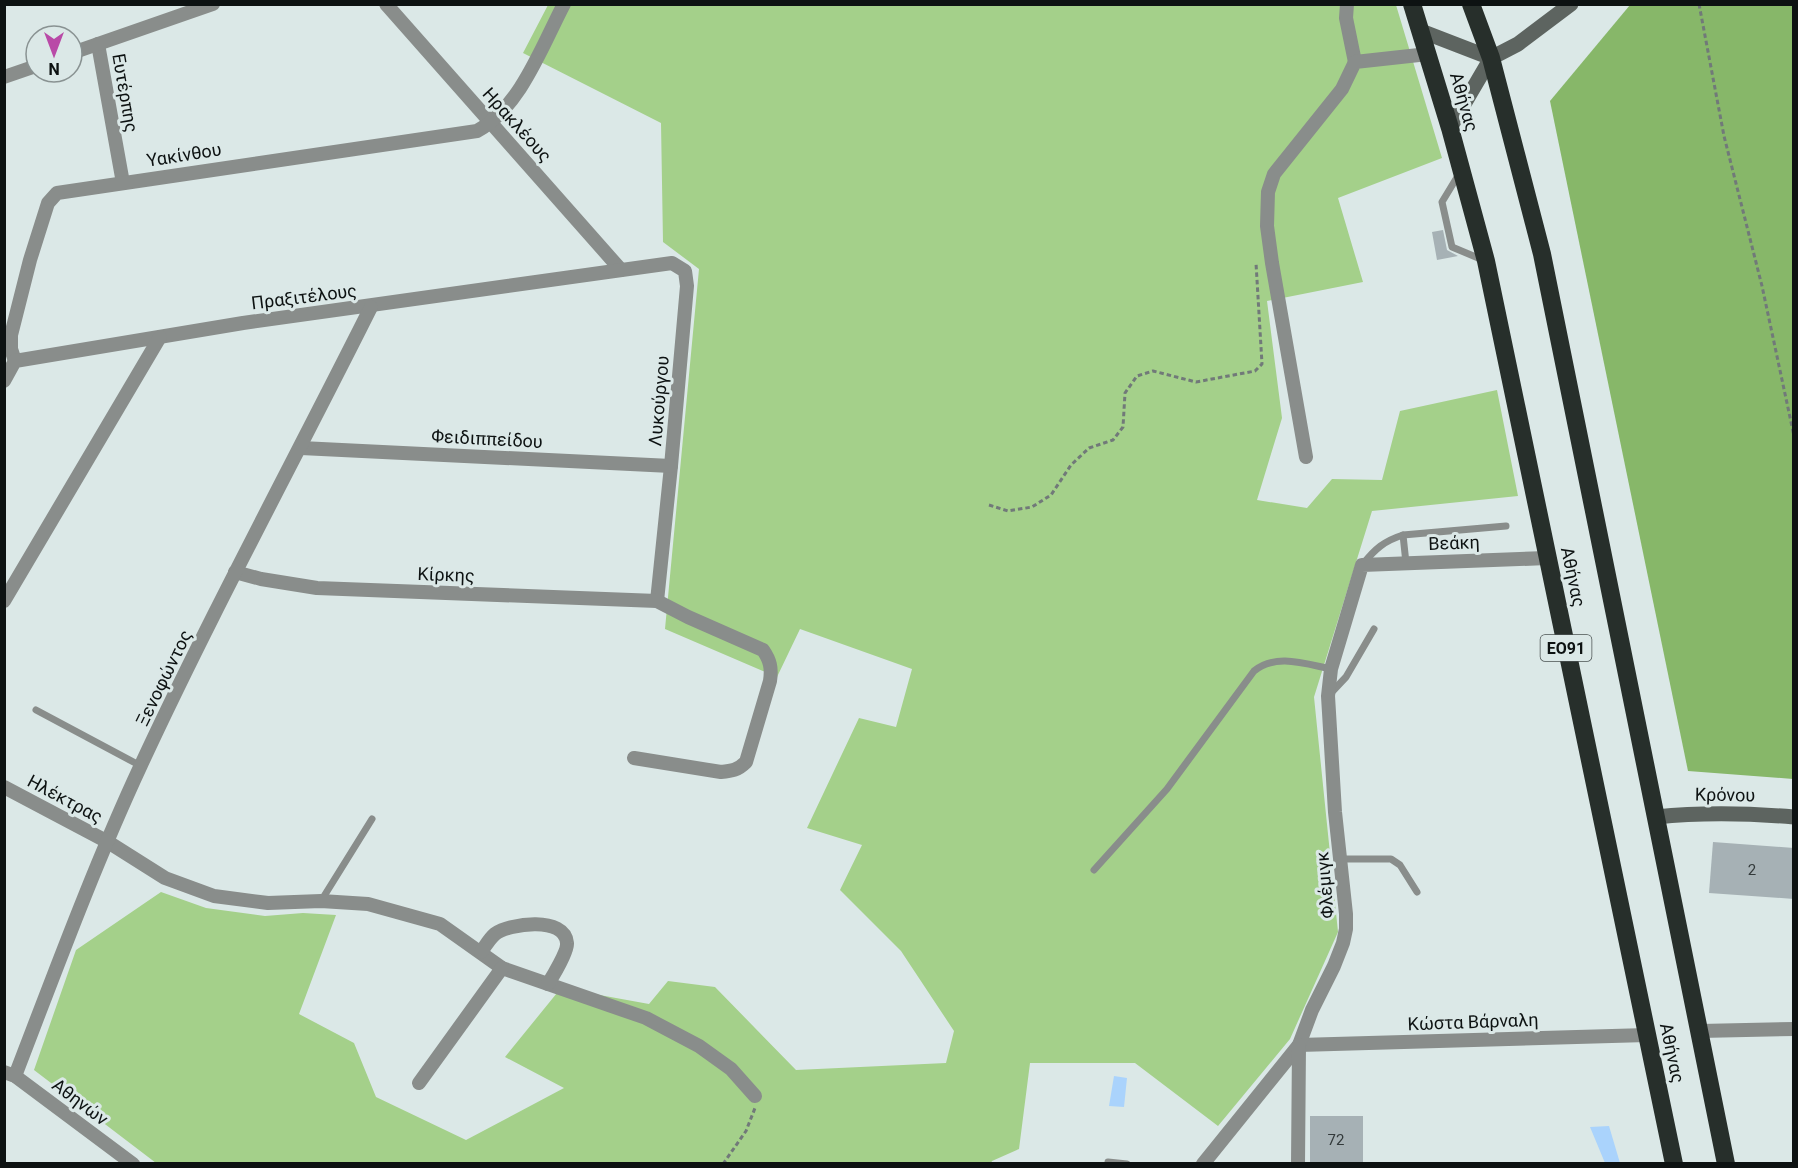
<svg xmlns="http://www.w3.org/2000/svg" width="1798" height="1168" viewBox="0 0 1798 1168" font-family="Roboto,sans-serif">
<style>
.green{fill:#a4d08a}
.forest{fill:#87b769}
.water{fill:#aad3fc}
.building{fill:#a6b1b5}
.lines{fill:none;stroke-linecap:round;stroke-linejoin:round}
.path{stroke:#717979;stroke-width:3;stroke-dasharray:4.5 3;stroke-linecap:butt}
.lane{stroke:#898d8b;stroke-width:7}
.street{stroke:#898d8b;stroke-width:14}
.secondary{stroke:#5d6460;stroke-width:15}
.highway{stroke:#272f2b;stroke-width:18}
.labels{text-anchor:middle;stroke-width:6;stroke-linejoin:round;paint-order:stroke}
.number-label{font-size:15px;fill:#333a3b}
.shield{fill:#dbe8e7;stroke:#4b5252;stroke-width:1.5}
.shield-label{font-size:16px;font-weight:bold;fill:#0d1212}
.street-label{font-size:18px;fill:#0d1212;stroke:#dbe8e7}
</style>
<rect width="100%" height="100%" fill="#dbe8e7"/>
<path class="green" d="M 548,5 L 1396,5 L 1442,158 L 1338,198 L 1363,282 L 1267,301 L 1282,418 L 1257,500 L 1307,508 L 1332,479 L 1382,480 L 1400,411 L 1497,390 L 1518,496 L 1372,511 L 1314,697 L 1338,932 L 1290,1039 L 1218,1126 L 1135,1063 L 1030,1063 L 1019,1149 L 992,1161 L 991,1163 L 156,1163 L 34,1070 L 76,950 L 161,892 L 206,908 L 265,916 L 303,913 L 336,915 L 299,1014 L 354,1043 L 376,1097 L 466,1140 L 564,1088 L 505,1057 L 561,988 L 649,1004 L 668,981 L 715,987 L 796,1070 L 946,1063 L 954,1031 L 901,951 L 840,890 L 862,845 L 807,828 L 859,718 L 896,727 L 912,669 L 800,629 L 777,677 L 665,629 L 699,269 L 663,242 L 661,123 L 523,53 Z"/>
<path class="forest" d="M 1630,5 L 1793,5 L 1793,779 L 1688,771 L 1550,101 Z"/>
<g class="water">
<path d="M 1114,1076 L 1127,1078 L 1124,1107 L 1109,1106 Z"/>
<path d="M 1609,1126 L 1620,1163 L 1605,1163 L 1590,1127 Z"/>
</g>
<g class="building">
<path d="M 1443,230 L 1447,250 L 1458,256 L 1437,260 L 1432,232 Z"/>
<path d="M 1713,842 L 1794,848 L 1794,899 L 1709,893 Z"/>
<rect x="1310" y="1116" width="53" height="48"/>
</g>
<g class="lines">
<g class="path">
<path d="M 1699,4 L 1724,136 L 1762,286 L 1794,436"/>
<path d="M 989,505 L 1008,511 L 1032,507 L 1051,495 L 1071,465 L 1089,448 L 1113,440 L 1123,427 L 1125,393 L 1137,376 L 1153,371 L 1196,382 L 1255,371 L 1262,364 L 1256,263"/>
<path d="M 723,1164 L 746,1131 L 755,1108"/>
</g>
<g class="lane">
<path d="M 1459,174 L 1442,202 L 1452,247 L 1483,260"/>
<path d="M 1406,563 L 1403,535 L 1506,526"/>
<path d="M 1363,564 C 1375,549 1384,541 1403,535"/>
<path d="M 1330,694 L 1346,677 L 1374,629"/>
<path d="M 36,710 L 141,766"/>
<path d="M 1341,859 L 1391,859 L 1400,865 L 1417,892"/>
<path d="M 1094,870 L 1167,789 L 1254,671 C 1275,653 1306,664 1331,669"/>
<path d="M 321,901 L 372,819"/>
<path d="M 1108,1162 L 1127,1164"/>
</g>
<g class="street">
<path d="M 386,4 L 621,270"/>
<path d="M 1347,4 L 1346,18 L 1355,62"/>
<path d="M 98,44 L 123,183"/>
<path d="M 72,53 L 213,4"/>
<path d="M 4,77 L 36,66"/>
<path d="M 15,361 L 11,349 L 11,335 L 30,260 L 48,203 L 57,193 L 477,131 C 520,108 542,46 564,4"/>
<path d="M 4,381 L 15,361 L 243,323 L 672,263 L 685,271 L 687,286 L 671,466 L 657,601"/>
<path d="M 301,448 L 671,466"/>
<path d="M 1306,457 L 1272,263 L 1267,226 L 1268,192 L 1274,174 L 1342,89 L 1355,62 L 1428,54"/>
<path d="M 235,572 L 261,579 L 317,588 L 657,601 L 688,617 L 763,650 C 770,660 772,668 770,681 L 746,762 C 738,770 732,771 721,772 L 634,758"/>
<path d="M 4,601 L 160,337"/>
<path d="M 4,787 L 108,842 L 165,878 L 214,896 L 268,903 L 321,901 L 368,904 L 440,924 L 502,968 L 646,1018 L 699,1046 L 731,1069 L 755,1096"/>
<path d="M 481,952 C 485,947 489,939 495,934 C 510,923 565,916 567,943 C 568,951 553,976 548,984"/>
<path d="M 1700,1031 L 1794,1029"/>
<path d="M 1299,1045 L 1647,1035"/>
<path d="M 4,1072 L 15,1076 L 133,1164"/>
<path d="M 15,1076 C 55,972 94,866 141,765 C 213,610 295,459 371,307"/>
<path d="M 419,1083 L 502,968"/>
<path d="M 1203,1164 L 1299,1045 L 1312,1010 L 1334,966 L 1343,943 L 1346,929 L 1346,914 L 1335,812 L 1328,696 L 1331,669 L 1362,565 L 1547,558"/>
<path d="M 1298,1164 L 1299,1045"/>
</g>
<g class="secondary">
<path d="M 1421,31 L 1491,58"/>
<path d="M 1491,58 L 1518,44 L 1571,4"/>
<path d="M 1450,128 L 1491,58"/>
<path d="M 1656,817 C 1703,812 1747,813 1794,817"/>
</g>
<g class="highway">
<path d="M 1412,4 L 1450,128 L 1486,261 L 1674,1164"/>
<path d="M 1471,4 L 1491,58 L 1542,254 L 1726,1164"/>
</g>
</g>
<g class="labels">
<g class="number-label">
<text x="1752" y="875">2</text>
<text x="1336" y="1145">72</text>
</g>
<rect class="shield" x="1540.5" y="635" width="51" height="26" rx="4.5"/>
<g class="shield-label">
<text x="1566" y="654">ΕΟ91</text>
</g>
<g class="street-label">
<text transform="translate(125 93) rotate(80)" y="6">Ευτέρπης</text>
<text transform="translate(1464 102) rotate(74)" y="6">Αθήνας</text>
<text transform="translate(517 125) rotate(48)" y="6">Ηρακλέους</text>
<text transform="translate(184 155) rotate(-9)" y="6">Υακίνθου</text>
<text transform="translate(304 297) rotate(-7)" y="6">Πραξιτέλους</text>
<text transform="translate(659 401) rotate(-85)" y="6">Λυκούργου</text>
<text transform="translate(487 439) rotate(3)" y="6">Φειδιππείδου</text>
<text transform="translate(1454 543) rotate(-2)" y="6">Βεάκη</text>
<text transform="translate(446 575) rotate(2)" y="6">Κίρκης</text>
<text transform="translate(1573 577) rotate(78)" y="6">Αθήνας</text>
<text transform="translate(164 678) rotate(-64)" y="6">Ξενοφώντος</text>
<text transform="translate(1725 795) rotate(1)" y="6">Κρόνου</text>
<text transform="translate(65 799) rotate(28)" y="6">Ηλέκτρας</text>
<text transform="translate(1325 885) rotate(-95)" y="6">Φλέμιγκ</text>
<text transform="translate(1473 1022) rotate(-2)" y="6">Κώστα Βάρναλη</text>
<text transform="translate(1672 1053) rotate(78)" y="6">Αθήνας</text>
<text transform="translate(80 1102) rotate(37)" y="6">Αθηνών</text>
</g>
</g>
<rect width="1798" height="1168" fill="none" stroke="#0d1212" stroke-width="12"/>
<g transform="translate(54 54) rotate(180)"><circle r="28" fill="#dbe8e7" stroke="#899292" stroke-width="1.5"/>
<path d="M0-4.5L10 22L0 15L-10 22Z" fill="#b94aa7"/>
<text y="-9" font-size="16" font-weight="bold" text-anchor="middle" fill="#0d1212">N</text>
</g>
</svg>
